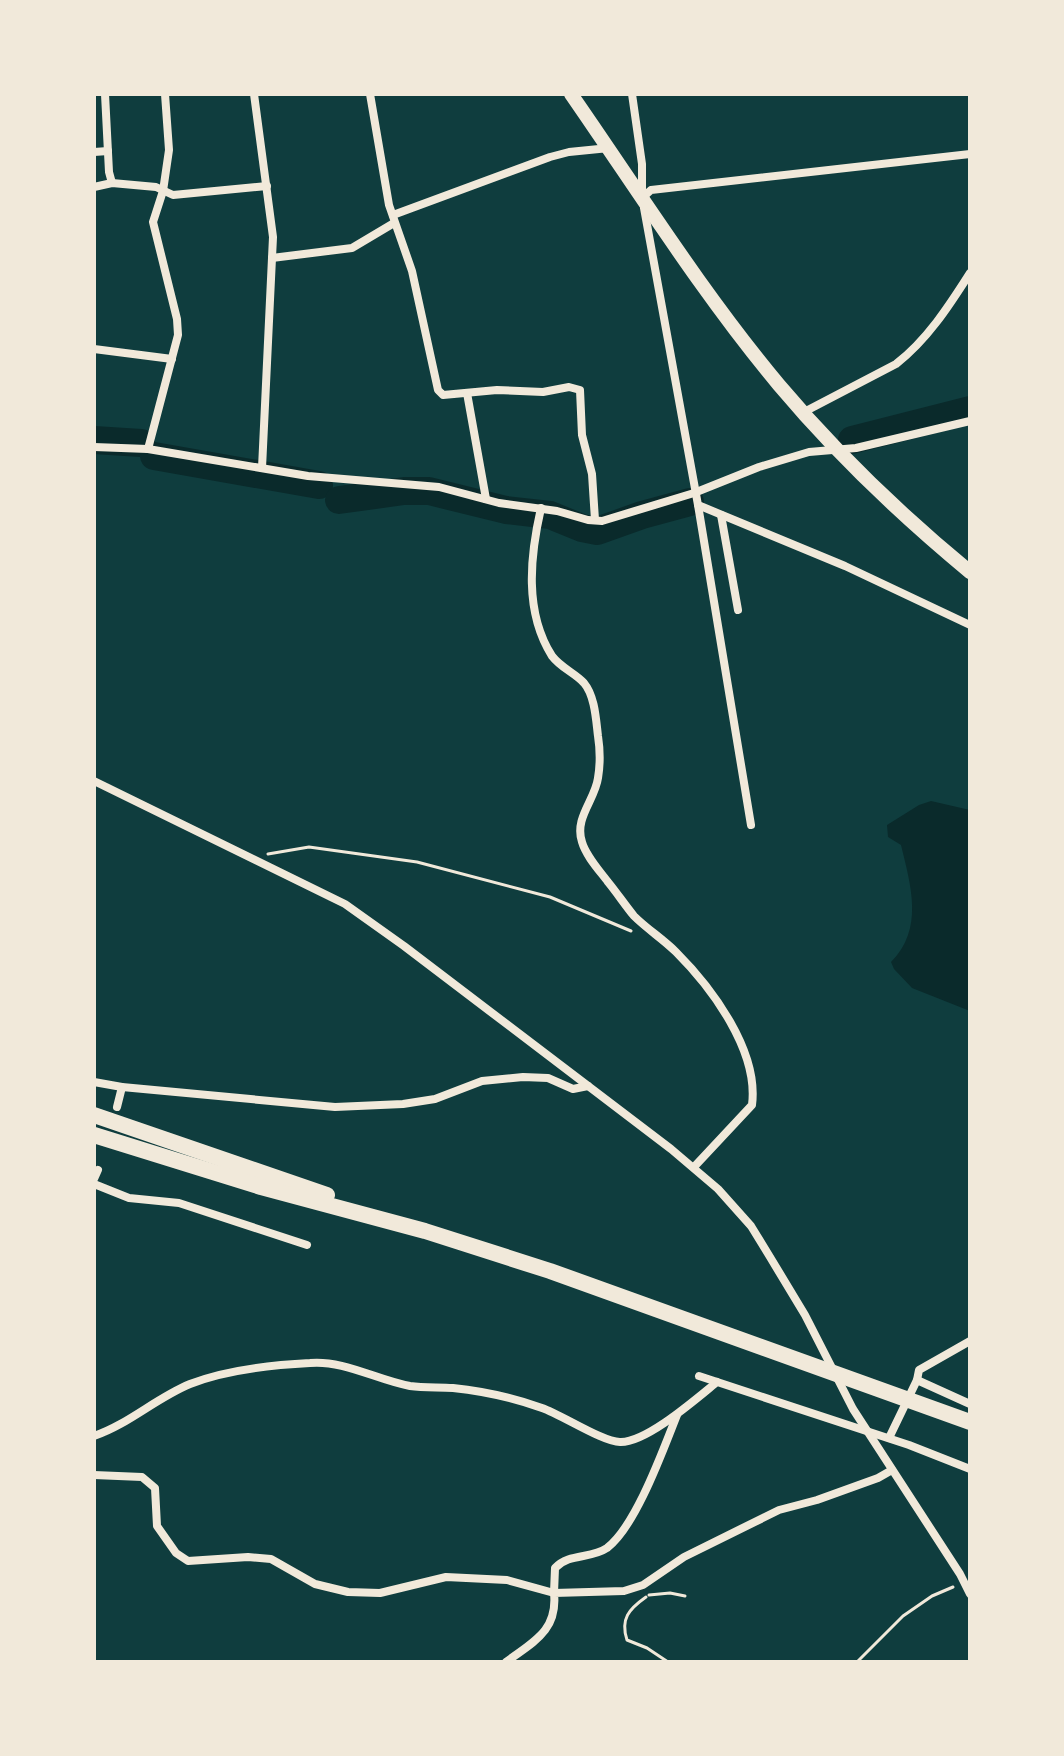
<svg xmlns="http://www.w3.org/2000/svg" width="1064" height="1756" viewBox="0 0 1064 1756" font-family="'Source Sans 3',sans-serif">
<style>
.water{fill:#0a2a2b}
.lines{fill:none;stroke-linecap:round;stroke-linejoin:round}
.river{stroke:#0a2a2b;stroke-width:28}
.path{stroke:#f1e9da;stroke-width:3}
.minor{stroke:#f1e9da;stroke-width:8}
.primary{stroke:#f1e9da;stroke-width:14}
.motorway{stroke:#f1e9da;stroke-width:16}
</style>
<rect width="100%" height="100%" fill="#0f3d3e"/>
<path class="water" d="M 931,801 L 970,810 L 970,1011 L 912,988 L 894,969 L 891,962 C 924,929 911,886 901,845 L 888,837 L 887,825 L 919,805 Z"/>
<g class="lines">
<g class="river">
<path d="M 94,440 L 141,443"/>
<path d="M 852,440 L 970,410"/>
<path d="M 154,456 L 319,485"/>
<path d="M 339,500 L 404,491 L 429,491 L 506,510 L 550,515 L 582,528 L 597,531 L 642,515 L 690,502"/>
</g>
<g class="path">
<path d="M 268,854 L 309,847 L 417,862 L 550,897 L 631,931"/>
<path d="M 649,1595 L 670,1593 L 685,1596"/>
<path d="M 646,1597 C 629,1609 620,1619 627,1640 L 647,1648 L 668,1662"/>
<path d="M 857,1662 L 903,1616 L 932,1596 L 953,1587"/>
</g>
<g class="minor">
<path d="M 105,94 L 109,172 L 112,183"/>
<path d="M 254,94 L 273,237 L 262,468"/>
<path d="M 370,94 L 389,205 L 412,271 L 438,390 L 443,395 L 497,390 L 543,392 L 569,387 L 580,390 L 582,435 L 592,474 L 595,520"/>
<path d="M 632,94 L 642,164 L 642,195"/>
<path d="M 94,152 L 108,151"/>
<path d="M 94,187 L 112,183 L 156,187 L 173,195 L 267,186"/>
<path d="M 642,198 L 651,190 L 970,154"/>
<path d="M 644,208 L 698,505 L 845,566 L 970,625"/>
<path d="M 393,215 L 550,157 L 569,152 L 609,148"/>
<path d="M 272,258 L 352,248 L 394,223"/>
<path d="M 94,349 L 172,359"/>
<path d="M 467,393 L 486,499"/>
<path d="M 804,412 L 896,364 C 927,340 949,306 970,273"/>
<path d="M 94,447 L 148,449 L 308,476 L 439,487 L 499,503 L 557,511 L 588,520 L 602,521 L 694,493 L 759,467 L 809,452 L 856,448 L 970,421"/>
<path d="M 148,449 L 178,335 L 177,319 L 153,222 L 163,191 L 169,150 L 165,94"/>
<path d="M 698,505 L 751,825"/>
<path d="M 541,508 C 530,556 524,612 552,656 C 561,668 575,673 584,683 C 595,696 596,720 598,736 C 600,749 600,766 598,778 C 595,800 574,818 582,842 C 586,856 599,870 608,882 C 617,893 625,905 634,916 C 647,929 663,939 676,952 C 712,988 759,1051 752,1105 L 694,1167"/>
<path d="M 721,515 L 738,610"/>
<path d="M 94,781 L 345,904 L 404,946 L 671,1149 L 718,1189 L 751,1226 L 770,1257 L 805,1315 L 853,1409 L 960,1574 L 970,1594"/>
<path d="M 94,1082 L 122,1087 L 335,1107 L 403,1104 L 435,1099 L 482,1081 L 523,1077 L 548,1078 L 573,1089 L 588,1086"/>
<path d="M 117,1107 L 122,1087"/>
<path d="M 94,1179 L 98,1170"/>
<path d="M 94,1184 L 129,1198 L 179,1203 L 307,1245"/>
<path d="M 699,1376 L 909,1445 L 970,1469"/>
<path d="M 917,1380 L 970,1404"/>
<path d="M 94,1436 C 129,1424 156,1398 190,1384 C 226,1370 271,1365 310,1363 C 344,1360 377,1380 410,1386 C 424,1388 439,1387 453,1388 C 482,1391 514,1398 542,1408 C 562,1415 603,1442 620,1442 C 646,1443 696,1399 717,1382"/>
<path d="M 889,1438 L 917,1380 L 919,1370 L 970,1341"/>
<path d="M 94,1475 L 142,1477 L 155,1488 L 157,1526 L 176,1553 L 188,1561 L 248,1557 L 271,1559 L 315,1584 L 348,1592 L 380,1593 L 446,1577 L 507,1580 L 554,1593 L 555,1568 C 569,1553 591,1559 607,1548 C 636,1526 663,1450 677,1415"/>
<path d="M 506,1662 C 533,1642 558,1631 554,1593 L 624,1591 L 643,1585 L 684,1557 L 779,1510 L 817,1500 L 878,1478 L 892,1470"/>
</g>
<path class="primary" d="M 571,94 C 639,192 703,294 779,385 C 837,454 901,515 970,572"/>
<g class="motorway">
<path d="M 94,1115 L 327,1195"/>
<path d="M 94,1135 L 261,1187 L 425,1231 L 550,1271 L 970,1422"/>
</g>
</g>
<rect width="1064" height="1756" fill="none" stroke="#f1e9da" stroke-width="192"/>
</svg>
